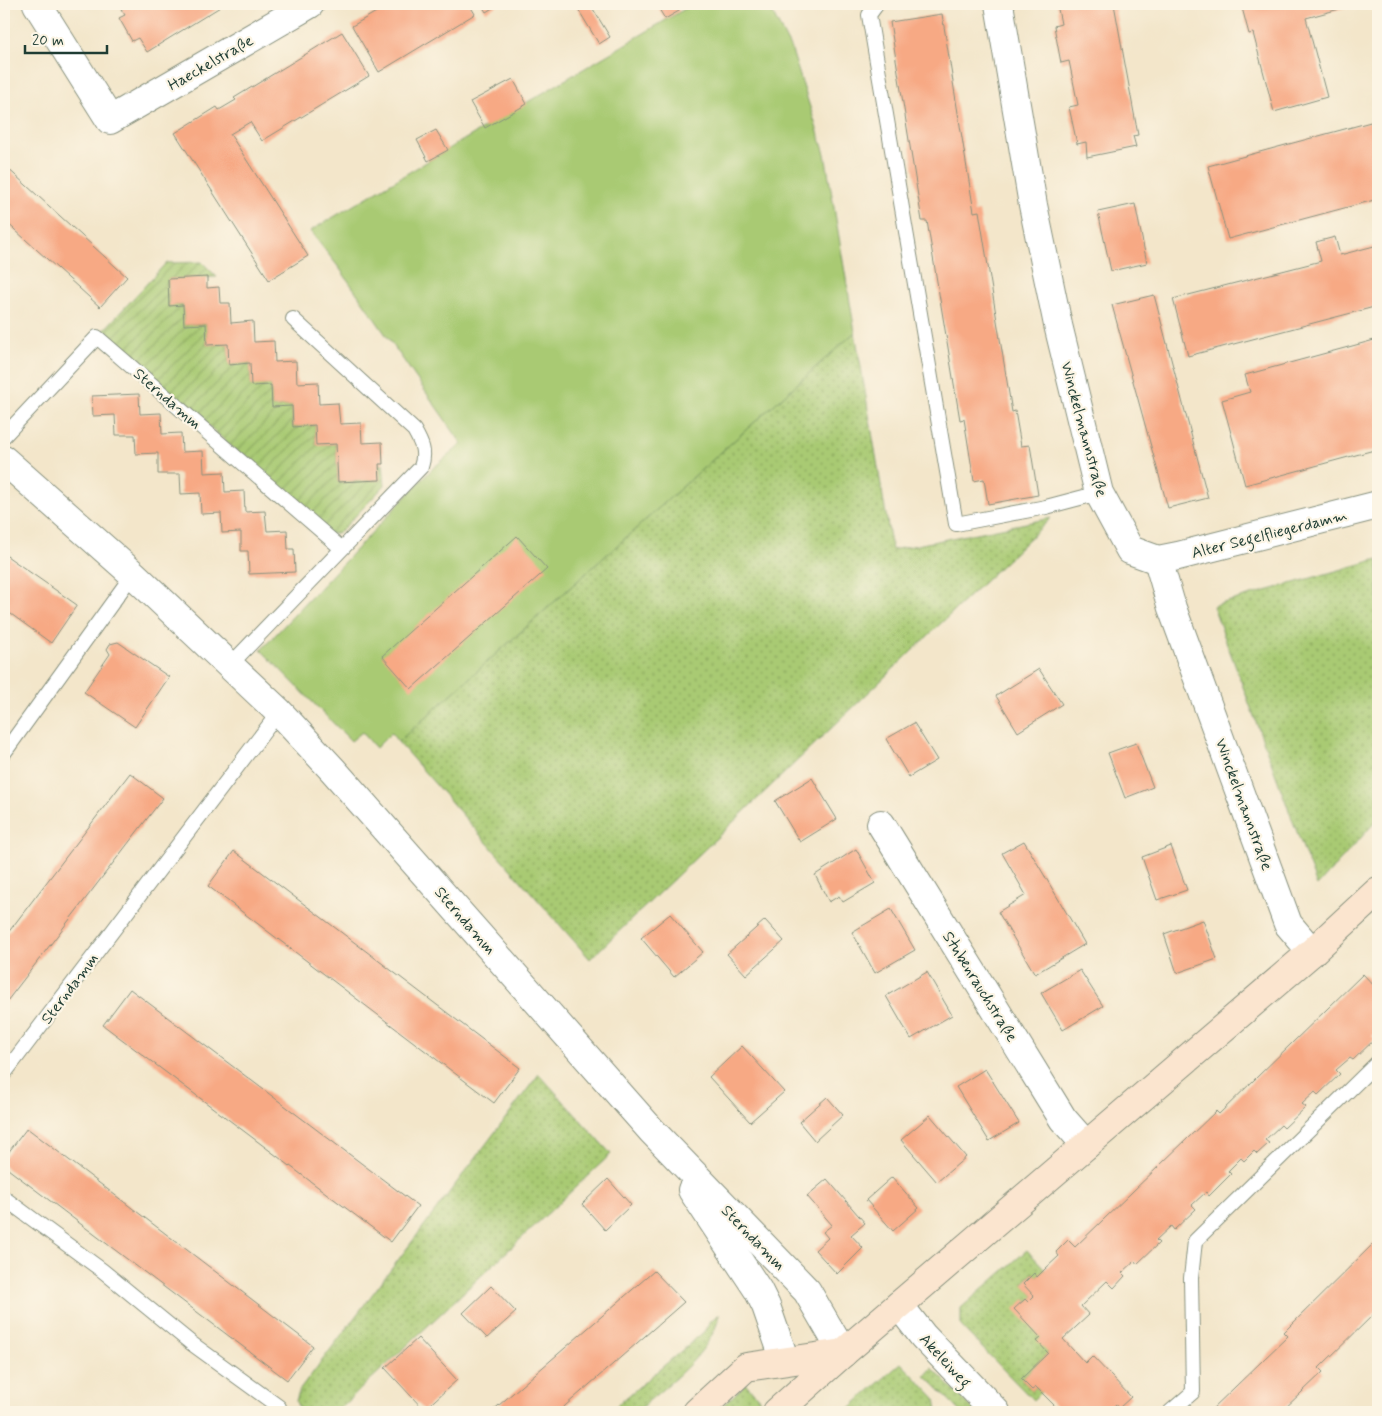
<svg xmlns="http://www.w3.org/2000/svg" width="1382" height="1416" viewBox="0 0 1382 1416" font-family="Mynerve,sans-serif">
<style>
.grass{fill:url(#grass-dots);stroke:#648454}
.garden{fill:url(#garden-furrows);stroke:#648454}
.pitch{fill:#a9ca73;stroke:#648454}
.building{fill:#f7a984}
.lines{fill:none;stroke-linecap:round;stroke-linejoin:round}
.service-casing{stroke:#89927f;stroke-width:16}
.minor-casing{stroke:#89927f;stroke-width:30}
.tertiary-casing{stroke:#89927f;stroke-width:30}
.secondary-casing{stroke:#89927f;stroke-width:30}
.service{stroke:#fff;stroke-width:14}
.minor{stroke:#fff;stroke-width:28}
.tertiary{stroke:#fff;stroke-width:28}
.secondary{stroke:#fbe5cf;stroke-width:28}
.labels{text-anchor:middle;stroke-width:4.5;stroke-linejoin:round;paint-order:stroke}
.street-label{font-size:16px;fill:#1f3d34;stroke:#fcf5e5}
</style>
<defs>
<pattern id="grass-dots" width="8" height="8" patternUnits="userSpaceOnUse" patternTransform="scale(1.25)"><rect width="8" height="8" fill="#a9ca73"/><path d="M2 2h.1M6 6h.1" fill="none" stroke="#89a55f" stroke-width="1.8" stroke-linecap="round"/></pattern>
<pattern id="garden-furrows" width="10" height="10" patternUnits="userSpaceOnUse" patternTransform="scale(1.25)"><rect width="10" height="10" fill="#a9ca73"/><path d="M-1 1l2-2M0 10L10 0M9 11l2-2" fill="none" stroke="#89a55f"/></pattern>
</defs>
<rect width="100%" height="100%" fill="#fcf5e5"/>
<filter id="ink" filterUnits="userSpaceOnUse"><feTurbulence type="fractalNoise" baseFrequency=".02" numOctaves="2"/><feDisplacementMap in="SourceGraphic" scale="10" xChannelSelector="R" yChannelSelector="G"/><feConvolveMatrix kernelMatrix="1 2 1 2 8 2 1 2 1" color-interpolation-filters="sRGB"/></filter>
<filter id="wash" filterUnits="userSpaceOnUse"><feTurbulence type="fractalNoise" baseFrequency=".0096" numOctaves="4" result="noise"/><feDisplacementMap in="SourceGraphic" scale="20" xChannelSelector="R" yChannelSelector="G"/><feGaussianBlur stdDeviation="1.12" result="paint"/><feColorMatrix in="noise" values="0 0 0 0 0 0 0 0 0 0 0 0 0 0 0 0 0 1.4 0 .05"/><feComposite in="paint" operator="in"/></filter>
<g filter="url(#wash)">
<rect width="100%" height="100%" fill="#f3e6ca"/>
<g class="grass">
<path d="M 855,332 L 892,550 L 1051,518 L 590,959 L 398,742 Z"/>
<path d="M 1378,559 L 1378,819 L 1317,886 L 1213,606 Z"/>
<path d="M 539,1074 L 611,1154 L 336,1412 L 300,1412 L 296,1401 L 299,1391 Z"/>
<path d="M 1027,1250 L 1045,1269 L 1037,1277 L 1033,1273 L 1023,1283 L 1034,1296 L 1028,1302 L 1025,1299 L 1048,1353 L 1021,1379 L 1032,1390 L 1036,1387 L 1041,1392 L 1033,1400 L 961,1326 L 961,1308 Z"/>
<path d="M 720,1314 C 710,1356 667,1384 636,1412 L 609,1412 L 706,1330 L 711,1320 Z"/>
<path d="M 901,1363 L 935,1398 L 937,1412 L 845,1412 Z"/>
<path d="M 932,1368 L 976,1412 L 961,1412 L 925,1376 Z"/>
<path d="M 746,1384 L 760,1400 L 746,1412 L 716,1412 Z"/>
</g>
<path class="garden" d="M 202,262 L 217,277 L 168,279 L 169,306 L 183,305 L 184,325 L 206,324 L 207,345 L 228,344 L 229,365 L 250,363 L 251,385 L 271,385 L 272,407 L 292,406 L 293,427 L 315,425 L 316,445 L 336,444 L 338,482 L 380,480 L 379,464 L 383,464 L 385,485 L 340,532 L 328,535 L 104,330 L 166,263 Z"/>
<path class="pitch" d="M 693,4 L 768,4 L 792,51 L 825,154 L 855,332 L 398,742 L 391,733 L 376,748 L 362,732 L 351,741 L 261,650 L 432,469 L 462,444 L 340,269 L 310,231 Z"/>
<g id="blocks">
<g class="building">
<path d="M 130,4 L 225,4 L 147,52 L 138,38 L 132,41 L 119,18 L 125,15 L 121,9 Z"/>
<path d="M 390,4 L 469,4 L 475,14 L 379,72 L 352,26 Z"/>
<path d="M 481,4 L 499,4 L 486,12 Z"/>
<path d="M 575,4 L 590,4 L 610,37 L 599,44 Z"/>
<path d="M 656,4 L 675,4 L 679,11 L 665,19 Z"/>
<path d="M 1057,4 L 1114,4 L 1138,135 L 1133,136 L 1136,147 L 1087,157 L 1086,142 L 1077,144 L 1069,107 L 1078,105 L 1069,61 L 1061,63 L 1054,26 L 1061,24 Z"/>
<path d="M 1241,4 L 1358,4 L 1306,18 L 1327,97 L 1274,112 L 1253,33 L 1249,34 Z"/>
<path d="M 942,14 L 974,212 L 979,211 L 1012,412 L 1015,411 L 1021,446 L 1030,445 L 1038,495 L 988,504 L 984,479 L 974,481 L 964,419 L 960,420 L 927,221 L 922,221 L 890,22 Z"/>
<path d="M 342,32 L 369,76 L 262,141 L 250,122 L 230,134 L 308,256 L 269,280 L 175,133 L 217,107 L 219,110 L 236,100 L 234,98 Z"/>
<path d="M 513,79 L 527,104 L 485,128 L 470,102 Z"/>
<path d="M 1378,120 L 1378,199 L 1228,239 L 1208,166 Z"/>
<path d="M 436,130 L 448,150 L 428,161 L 417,140 Z"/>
<path d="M 4,165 L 127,277 L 100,307 L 4,220 Z"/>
<path d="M 1135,204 L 1147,263 L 1111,271 L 1098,212 Z"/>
<path d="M 1335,237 L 1340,255 L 1378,245 L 1378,306 L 1188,356 L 1173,299 L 1321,261 L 1316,242 Z"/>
<path d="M 207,277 L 207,288 L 219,287 L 220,303 L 230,303 L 231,323 L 253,321 L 254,342 L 274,341 L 275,362 L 296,361 L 297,383 L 318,382 L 319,404 L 338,403 L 340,424 L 361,423 L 362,443 L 382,442 L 383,464 L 379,464 L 380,480 L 338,482 L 336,444 L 316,445 L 315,425 L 293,427 L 292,406 L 272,407 L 271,385 L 251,386 L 250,363 L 229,365 L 228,344 L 207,345 L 206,324 L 184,325 L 183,305 L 169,306 L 168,279 Z"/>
<path d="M 1154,295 L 1208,498 L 1168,508 L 1112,305 Z"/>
<path d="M 1378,339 L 1378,449 L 1245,485 L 1222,400 L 1250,392 L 1245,375 Z"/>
<path d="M 139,394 L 140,414 L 161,413 L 162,434 L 181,433 L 182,452 L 203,451 L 204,473 L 224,472 L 225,492 L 244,491 L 245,512 L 265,511 L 267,531 L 287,530 L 288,549 L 294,549 L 295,572 L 249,574 L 248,551 L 241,551 L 241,532 L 222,533 L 221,513 L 201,514 L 200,493 L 181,494 L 180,474 L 158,474 L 158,453 L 136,454 L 135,435 L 116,435 L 115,415 L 93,416 L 92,396 Z"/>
<path d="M 517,536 L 547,569 L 411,689 L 382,656 Z"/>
<path d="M 4,554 L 77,605 L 51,643 L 4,609 Z"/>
<path d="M 118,642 L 169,677 L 135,727 L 84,692 L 110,654 L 107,649 L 110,644 Z"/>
<path d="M 1039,669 L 1062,704 L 1018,732 L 996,696 Z"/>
<path d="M 914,723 L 937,760 L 909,777 L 886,739 Z"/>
<path d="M 1136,743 L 1153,787 L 1125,798 L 1108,753 Z"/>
<path d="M 130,773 L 163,798 L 4,1005 L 4,938 Z"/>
<path d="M 812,778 L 837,819 L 800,842 L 775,801 Z"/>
<path d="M 1024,841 L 1085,944 L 1035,974 L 998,912 L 1026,895 L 1002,853 Z"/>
<path d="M 1171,846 L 1187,890 L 1157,900 L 1142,857 Z"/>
<path d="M 856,849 L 875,883 L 843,902 L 839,896 L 829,902 L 815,875 Z"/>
<path d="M 234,851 L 520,1068 L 494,1103 L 208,886 Z"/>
<path d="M 891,909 L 915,950 L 875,973 L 852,932 Z"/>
<path d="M 670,914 L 703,952 L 674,977 L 641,938 Z"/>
<path d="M 765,920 L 784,941 L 746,975 L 727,954 Z"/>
<path d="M 1203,920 L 1217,959 L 1177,973 L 1164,934 Z"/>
<path d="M 1080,970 L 1103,1006 L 1063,1030 L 1041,993 Z"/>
<path d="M 927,972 L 952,1015 L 911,1039 L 886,996 Z"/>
<path d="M 1363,974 L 1378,990 L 1378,1030 L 1372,1036 L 1375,1039 L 1353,1060 L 1350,1058 L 1336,1070 L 1340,1074 L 1318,1095 L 1315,1092 L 1302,1104 L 1306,1107 L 1284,1128 L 1281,1125 L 1265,1140 L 1269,1143 L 1257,1154 L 1254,1151 L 1244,1161 L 1241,1158 L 1228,1171 L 1231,1174 L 1209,1196 L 1206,1192 L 1192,1205 L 1196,1209 L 1174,1230 L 1171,1226 L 1156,1240 L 1159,1243 L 1137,1264 L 1135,1261 L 1122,1273 L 1125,1276 L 1114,1288 L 1107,1281 L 1081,1306 L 1089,1315 L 1063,1339 L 1085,1363 L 1092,1356 L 1131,1397 L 1119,1408 L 1116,1404 L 1108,1412 L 1053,1412 L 1056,1407 L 1036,1387 L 1032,1390 L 1021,1379 L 1048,1353 L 1037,1341 L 1041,1338 L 1014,1309 L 1025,1299 L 1028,1302 L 1034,1296 L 1023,1284 L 1034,1273 L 1037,1277 L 1045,1269 L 1059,1256 L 1056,1252 L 1068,1240 L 1075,1247 L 1216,1111 L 1219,1114 Z"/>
<path d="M 130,989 L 418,1206 L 391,1242 L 103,1025 Z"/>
<path d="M 742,1046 L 784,1092 L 750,1122 L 709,1077 Z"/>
<path d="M 985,1069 L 1019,1123 L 989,1141 L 956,1087 Z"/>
<path d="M 827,1097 L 843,1115 L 815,1141 L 799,1122 Z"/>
<path d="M 930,1115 L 966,1157 L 937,1182 L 901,1140 Z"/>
<path d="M 27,1128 L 313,1346 L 287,1380 L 4,1166 L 4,1158 Z"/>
<path d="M 892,1177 L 919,1208 L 893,1231 L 866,1200 Z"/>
<path d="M 608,1179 L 631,1205 L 605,1230 L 582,1204 Z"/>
<path d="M 827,1179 L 865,1223 L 851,1235 L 863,1248 L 837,1274 L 815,1250 L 828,1238 L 823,1232 L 832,1225 L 807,1196 Z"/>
<path d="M 1378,1239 L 1378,1310 L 1319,1368 L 1323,1372 L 1281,1412 L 1209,1412 L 1288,1336 L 1284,1332 Z"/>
<path d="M 654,1271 L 684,1302 L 558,1412 L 491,1412 Z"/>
<path d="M 491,1286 L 516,1312 L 487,1338 L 463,1313 Z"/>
<path d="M 418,1338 L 457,1380 L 424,1410 L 385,1368 Z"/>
</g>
</g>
</g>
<g filter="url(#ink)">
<use href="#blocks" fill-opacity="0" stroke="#89927f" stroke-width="1"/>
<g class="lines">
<g class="service-casing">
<g id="service">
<path d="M 877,4 L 869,15 L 956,524 L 1046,507 L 1099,493"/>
<path d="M 4,436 L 97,337 L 341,548"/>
<path d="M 230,665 L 421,467 C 426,452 422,444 414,430 L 293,319"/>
<path d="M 4,753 L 133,574"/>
<path d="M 4,1074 L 279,712"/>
<path d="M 4,1198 L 103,1271 L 191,1343 L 279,1407"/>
<path d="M 1170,1412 L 1193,1392 L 1191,1278 L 1195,1241 L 1378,1062"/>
</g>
</g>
<g class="minor-casing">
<g id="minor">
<path d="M 37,4 L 110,120 L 310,4"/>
<path d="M 999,4 L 1033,205 L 1058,325 L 1099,493 L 1130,550 L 1158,560 L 1178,556 L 1378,505"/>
<path d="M 1158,560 L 1172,608 L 1288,924 L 1312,952"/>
<path d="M 881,824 L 1063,1119 L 1086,1145"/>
<path d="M 899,1305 L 923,1336 L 996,1412"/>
</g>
</g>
<g class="tertiary-casing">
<g id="tertiary">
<path d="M 4,460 L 133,574 L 279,712 L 333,770 L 652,1131 L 807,1291 L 843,1353"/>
<path d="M 692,1190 L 758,1290 L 766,1306 L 785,1361"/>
</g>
</g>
<g class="secondary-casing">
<g id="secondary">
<path d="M 697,1412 L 746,1367 L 843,1353"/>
<path d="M 777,1412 L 843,1353 L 1312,952 L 1378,891"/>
</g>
</g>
<use href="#service" class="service"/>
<use href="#minor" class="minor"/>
<use href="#tertiary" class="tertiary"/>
<use href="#secondary" class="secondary"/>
</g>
</g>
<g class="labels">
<g class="street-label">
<text transform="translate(210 62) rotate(-30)" y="6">Haeckelstraße</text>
<text transform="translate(168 398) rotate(41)" y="6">Sterndamm</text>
<text transform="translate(1085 429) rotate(75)" y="6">Winckelmannstraße</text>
<text transform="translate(1269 533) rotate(-14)" y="6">Alter Segelfliegerdamm</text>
<text transform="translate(1245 804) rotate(70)" y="6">Winckelmannstraße</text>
<text transform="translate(466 920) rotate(49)" y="6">Sterndamm</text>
<text transform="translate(981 986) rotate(58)" y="6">Stubenrauchstraße</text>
<text transform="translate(69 988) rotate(-53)" y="6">Sterndamm</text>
<text transform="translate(754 1237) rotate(46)" y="6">Sterndamm</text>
<text transform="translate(946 1360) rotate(47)" y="6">Akeleiweg</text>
</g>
</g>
<rect width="1382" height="1416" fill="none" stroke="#fcf5e5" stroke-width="20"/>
<path d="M25 45v8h82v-8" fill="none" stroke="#1f3d34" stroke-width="2.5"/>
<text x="32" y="45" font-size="15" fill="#1f3d34" stroke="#fcf5e5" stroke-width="4" paint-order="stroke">20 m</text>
</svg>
